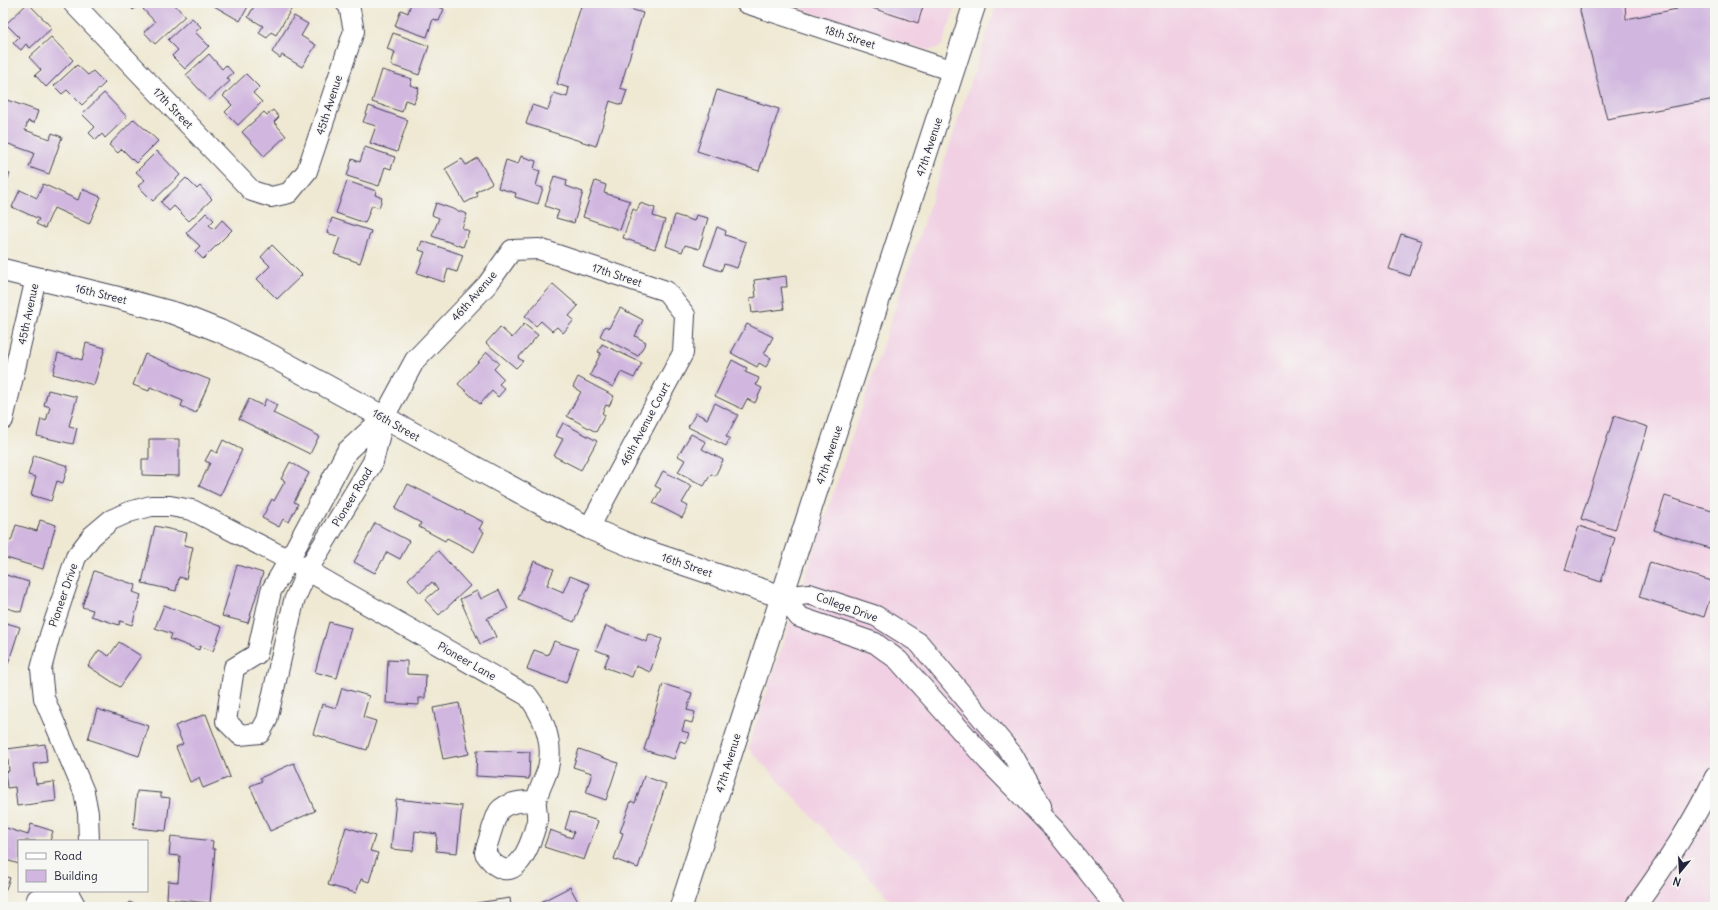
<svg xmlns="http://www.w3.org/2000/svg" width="1718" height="910" viewBox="0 0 1718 910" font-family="Delius,sans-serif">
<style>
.built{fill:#f1d0e3}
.building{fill:#d1b7df}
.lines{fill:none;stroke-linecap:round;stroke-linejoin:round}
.minor-casing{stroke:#414052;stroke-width:22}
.major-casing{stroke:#414052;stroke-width:24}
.minor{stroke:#fff;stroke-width:20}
.major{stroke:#fff;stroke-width:22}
.labels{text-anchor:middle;stroke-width:3;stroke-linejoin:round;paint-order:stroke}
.street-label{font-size:11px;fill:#22223b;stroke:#f6f6f2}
</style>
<rect width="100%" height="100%" fill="#f6f6f2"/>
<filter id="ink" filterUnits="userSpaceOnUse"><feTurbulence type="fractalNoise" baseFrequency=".025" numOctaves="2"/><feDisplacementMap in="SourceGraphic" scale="8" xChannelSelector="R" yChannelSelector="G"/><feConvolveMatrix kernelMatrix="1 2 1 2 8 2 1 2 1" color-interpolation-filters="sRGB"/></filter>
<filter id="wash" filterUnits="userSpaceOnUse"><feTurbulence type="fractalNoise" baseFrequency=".012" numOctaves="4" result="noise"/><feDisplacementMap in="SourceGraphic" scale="16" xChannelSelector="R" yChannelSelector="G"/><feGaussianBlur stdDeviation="0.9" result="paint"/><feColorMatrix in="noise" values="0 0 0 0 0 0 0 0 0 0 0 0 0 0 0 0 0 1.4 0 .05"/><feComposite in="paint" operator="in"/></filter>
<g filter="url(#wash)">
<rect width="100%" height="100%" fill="#efe9d3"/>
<g class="built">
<path d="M 782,3 L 957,3 L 942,45 L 935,49 L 926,50 Z"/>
<path d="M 997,3 L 1715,3 L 1715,907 L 897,907 L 748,748 Z"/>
</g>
<g id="blocks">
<g class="building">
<path d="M 28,3 L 52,28 L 30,48 L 26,44 L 21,50 L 13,43 L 19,37 L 6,24 Z"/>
<path d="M 127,3 L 141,3 L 133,10 Z"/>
<path d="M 150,3 L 173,3 L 185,16 L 155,44 L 144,32 L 155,22 L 143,9 Z"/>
<path d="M 209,3 L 250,3 L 240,21 Z"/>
<path d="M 256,3 L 283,3 L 292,8 L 276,35 L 271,32 L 267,38 L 259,33 L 263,26 L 248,17 Z"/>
<path d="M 411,3 L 428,3 L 444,9 L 439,21 L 433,19 L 427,37 L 395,26 L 401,10 L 408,13 Z"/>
<path d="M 582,3 L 611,3 L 643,13 L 620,88 L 627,90 L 622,105 L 610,101 L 596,146 L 526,124 L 532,105 L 548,110 L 554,93 L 567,97 L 569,88 L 557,84 Z"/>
<path d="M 874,3 L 924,3 L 918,23 L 872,8 Z"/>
<path d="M 1581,3 L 1625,3 L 1626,19 L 1677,9 L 1675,3 L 1715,3 L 1715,99 L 1607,119 L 1580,11 Z"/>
<path d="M 294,16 L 308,24 L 301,36 L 316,45 L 302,67 L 282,55 L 280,58 L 272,52 Z"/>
<path d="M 192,18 L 201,27 L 195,32 L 209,46 L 185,69 L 172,56 L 178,50 L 168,40 Z"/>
<path d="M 393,33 L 429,46 L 419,75 L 391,65 L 395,52 L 387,49 Z"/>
<path d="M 51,37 L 73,60 L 46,87 L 35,75 L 41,70 L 29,57 Z"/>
<path d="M 209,54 L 222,69 L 226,65 L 233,73 L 227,78 L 230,81 L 209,100 L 186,75 Z"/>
<path d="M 77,65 L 88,75 L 93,71 L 105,83 L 82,105 L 67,90 L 62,94 L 54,86 Z"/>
<path d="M 382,70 L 412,79 L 410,85 L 419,88 L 414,103 L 405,100 L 402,112 L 372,102 Z"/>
<path d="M 246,74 L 259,87 L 253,93 L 262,102 L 238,125 L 225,112 L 232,105 L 223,96 Z"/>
<path d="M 3,88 L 7,90 L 4,99 L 38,111 L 34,123 L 28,121 L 25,130 L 50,139 L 52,133 L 62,137 L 49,174 L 29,167 L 34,153 L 3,142 L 3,131 L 6,122 L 3,121 Z"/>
<path d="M 717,90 L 779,109 L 759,171 L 697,151 Z"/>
<path d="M 104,93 L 127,117 L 105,138 L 102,134 L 96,140 L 89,133 L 95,127 L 82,114 Z"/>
<path d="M 369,106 L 408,120 L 397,152 L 370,143 L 376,126 L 363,122 Z"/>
<path d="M 273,110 L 279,117 L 274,122 L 286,136 L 264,156 L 242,132 L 264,112 L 267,115 Z"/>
<path d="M 134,119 L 158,141 L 136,163 L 122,149 L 118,153 L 109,145 Z"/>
<path d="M 365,147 L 395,157 L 391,169 L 385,167 L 379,186 L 347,176 L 352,159 L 360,162 Z"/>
<path d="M 157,151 L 180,175 L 153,201 L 138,186 L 145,180 L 136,172 Z"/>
<path d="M 521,156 L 536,161 L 534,169 L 540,171 L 536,186 L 543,188 L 538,204 L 515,197 L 516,193 L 498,188 L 506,160 L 518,164 Z"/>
<path d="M 478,158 L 492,183 L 476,192 L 478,196 L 465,203 L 445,169 L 462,159 L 466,165 Z"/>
<path d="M 3,171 L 10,174 L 5,186 L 8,187 L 3,199 Z"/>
<path d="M 554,176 L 567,180 L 566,186 L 583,192 L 574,223 L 556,218 L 559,211 L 545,206 Z"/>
<path d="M 186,178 L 197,189 L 200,186 L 212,199 L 189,221 L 174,206 L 169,211 L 161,202 Z"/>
<path d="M 347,181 L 376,191 L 375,195 L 382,198 L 379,208 L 372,205 L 365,223 L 336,213 Z"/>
<path d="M 595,181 L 606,185 L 604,193 L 630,201 L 620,230 L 583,217 Z"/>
<path d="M 43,184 L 78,200 L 82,189 L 101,197 L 89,224 L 54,208 L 45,228 L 36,224 L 39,219 L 12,207 L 20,190 L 37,198 Z"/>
<path d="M 3,200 L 8,202 L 4,212 L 3,211 Z"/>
<path d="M 436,203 L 467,214 L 462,228 L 469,231 L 463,247 L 432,236 L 439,218 L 432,215 Z"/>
<path d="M 640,203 L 655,208 L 653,216 L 665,220 L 655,249 L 623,238 L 633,209 L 637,211 Z"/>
<path d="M 206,213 L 214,220 L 209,225 L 214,229 L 222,220 L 232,230 L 203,259 L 195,251 L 200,246 L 186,233 Z"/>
<path d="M 675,215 L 694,221 L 696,215 L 708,218 L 699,249 L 685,245 L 682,252 L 666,246 Z"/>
<path d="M 332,218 L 371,231 L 360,263 L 334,254 L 340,237 L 327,233 Z"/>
<path d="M 717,227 L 726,231 L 725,235 L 746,242 L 737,268 L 724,264 L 721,271 L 704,265 Z"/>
<path d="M 1401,234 L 1422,241 L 1410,276 L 1389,269 Z"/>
<path d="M 422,241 L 463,255 L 457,272 L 448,269 L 444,282 L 417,273 L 425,252 L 419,250 Z"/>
<path d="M 272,245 L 302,275 L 277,299 L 257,279 L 270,266 L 261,257 Z"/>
<path d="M 786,276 L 787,287 L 781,287 L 784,309 L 752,313 L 750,298 L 756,297 L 754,280 Z"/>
<path d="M 553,284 L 578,306 L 569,316 L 574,320 L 563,333 L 557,327 L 552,331 L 541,321 L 536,326 L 525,316 Z"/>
<path d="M 620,308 L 643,320 L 635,336 L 646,342 L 638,356 L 600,336 L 605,326 L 609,328 Z"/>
<path d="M 524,324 L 538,335 L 518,358 L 523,361 L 516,368 L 486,343 L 500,327 L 512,338 Z"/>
<path d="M 747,324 L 773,337 L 764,354 L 771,358 L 766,367 L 759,363 L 757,367 L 731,353 Z"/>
<path d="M 86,343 L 105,348 L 94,385 L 53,374 L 58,353 L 82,360 Z"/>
<path d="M 602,344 L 642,363 L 634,378 L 621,372 L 613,387 L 590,375 L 601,353 L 598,352 Z"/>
<path d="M 487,352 L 499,363 L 494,369 L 504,379 L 499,384 L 505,389 L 498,397 L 492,391 L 480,404 L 458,384 Z"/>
<path d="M 145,354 L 210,380 L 196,413 L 181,406 L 183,401 L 150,387 L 149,391 L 133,385 Z"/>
<path d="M 732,360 L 747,368 L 745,372 L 759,378 L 756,385 L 762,388 L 755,403 L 747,399 L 742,409 L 715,396 Z"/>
<path d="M 578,377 L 614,396 L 609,406 L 606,405 L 602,413 L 605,415 L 596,432 L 567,416 L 581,392 L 573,387 Z"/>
<path d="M 48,390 L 77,397 L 69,426 L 77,428 L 73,444 L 37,436 L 41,419 L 46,421 L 50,407 L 44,405 Z"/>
<path d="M 249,399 L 263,406 L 266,399 L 277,405 L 273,413 L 319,436 L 310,454 L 239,419 Z"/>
<path d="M 715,403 L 738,415 L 726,437 L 730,438 L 726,446 L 688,427 L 696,413 L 707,419 Z"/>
<path d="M 1614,416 L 1648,427 L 1615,530 L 1581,519 Z"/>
<path d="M 563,423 L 597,441 L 581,470 L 554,456 L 563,439 L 556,436 Z"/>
<path d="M 691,434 L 706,442 L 702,449 L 723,460 L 715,476 L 711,474 L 704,486 L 678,472 L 685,460 L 678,456 Z"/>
<path d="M 149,439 L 179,439 L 179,476 L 142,475 L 142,459 L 149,459 Z"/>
<path d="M 223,440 L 242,450 L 220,496 L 199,486 L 210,463 L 205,461 L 211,450 L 217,453 Z"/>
<path d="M 34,455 L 68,466 L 63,483 L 57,481 L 51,501 L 31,495 L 36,477 L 28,475 Z"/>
<path d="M 290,462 L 309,473 L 294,502 L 298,504 L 289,522 L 283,519 L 279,527 L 262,518 L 272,499 L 274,501 L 285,481 L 281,479 Z"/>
<path d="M 663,471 L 692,486 L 682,503 L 688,506 L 682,518 L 653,503 L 661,489 L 655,486 Z"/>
<path d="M 408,484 L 483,522 L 479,529 L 484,532 L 474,552 L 447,538 L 445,541 L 419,527 L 421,523 L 395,509 Z"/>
<path d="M 1665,496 L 1715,512 L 1715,550 L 1654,530 Z"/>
<path d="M 40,520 L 56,525 L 50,546 L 49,545 L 43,569 L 3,557 L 8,540 L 11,541 L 16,525 L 37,531 Z"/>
<path d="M 375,523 L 409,541 L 400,559 L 387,552 L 375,573 L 354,562 Z"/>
<path d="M 155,526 L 187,533 L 184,545 L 193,547 L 186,579 L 179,577 L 176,591 L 142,583 Z"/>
<path d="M 1579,526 L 1615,538 L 1601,582 L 1565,570 Z"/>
<path d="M 438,551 L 470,586 L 439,615 L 425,600 L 438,589 L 432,582 L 420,593 L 408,579 Z"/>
<path d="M 534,561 L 554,569 L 547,585 L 563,592 L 570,576 L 590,584 L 574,622 L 518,599 Z"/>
<path d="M 1650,562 L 1715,582 L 1704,617 L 1639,597 Z"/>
<path d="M 237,565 L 263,573 L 248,623 L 222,616 Z"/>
<path d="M 94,571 L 136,585 L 133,592 L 141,595 L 132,625 L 120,621 L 119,625 L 91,616 L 93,610 L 82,607 Z"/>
<path d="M 6,575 L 29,582 L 21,612 L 3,607 L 3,585 Z"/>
<path d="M 499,590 L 508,609 L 487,618 L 496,637 L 480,644 L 460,599 L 477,591 L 481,599 Z"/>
<path d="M 164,605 L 222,627 L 213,651 L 200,646 L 199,650 L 170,639 L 172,634 L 155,628 Z"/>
<path d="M 3,622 L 20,627 L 8,664 L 7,664 L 3,674 Z"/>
<path d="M 329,622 L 351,628 L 337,678 L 315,672 Z"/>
<path d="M 606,626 L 647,642 L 649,634 L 662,639 L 650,672 L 636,666 L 632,677 L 604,667 L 609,655 L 596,650 Z"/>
<path d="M 554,641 L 578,649 L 566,683 L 527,669 L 534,650 L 548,655 Z"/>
<path d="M 119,642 L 141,656 L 120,687 L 88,666 L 99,650 L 109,656 Z"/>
<path d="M 388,660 L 407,661 L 407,674 L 426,675 L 425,698 L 419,698 L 419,705 L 386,703 Z"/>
<path d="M 663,684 L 692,693 L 687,710 L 695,712 L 692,723 L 685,721 L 682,731 L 689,733 L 686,743 L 680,741 L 674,759 L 644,750 Z"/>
<path d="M 342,688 L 369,696 L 363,717 L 376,721 L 367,750 L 313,734 L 322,704 L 336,708 Z"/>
<path d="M 459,703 L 469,754 L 443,759 L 433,708 Z"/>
<path d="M 97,709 L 149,726 L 139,756 L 88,739 Z"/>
<path d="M 206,714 L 230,777 L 203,788 L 199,778 L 190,782 L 176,747 L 183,744 L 175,726 Z"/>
<path d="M 45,744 L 47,762 L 33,764 L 36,784 L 54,782 L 56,801 L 17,806 L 15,787 L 7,788 L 5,772 L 9,771 L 7,749 Z"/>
<path d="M 579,749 L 618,763 L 606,800 L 586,793 L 592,773 L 573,767 Z"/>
<path d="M 477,750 L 530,752 L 529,779 L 476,776 Z"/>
<path d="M 294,763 L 315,811 L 270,831 L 250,786 L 262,781 L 260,778 Z"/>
<path d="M 644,776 L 666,784 L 638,868 L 614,859 L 623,833 L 620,832 L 631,801 L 635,803 Z"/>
<path d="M 137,791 L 161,793 L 161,797 L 170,798 L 166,831 L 133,828 Z"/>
<path d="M 396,799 L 462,806 L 457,853 L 436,851 L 437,834 L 415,831 L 413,851 L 391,849 Z"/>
<path d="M 570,812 L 598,821 L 584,860 L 544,847 L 550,830 L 572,838 L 574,832 L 565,829 Z"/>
<path d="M 31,824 L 53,831 L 50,841 L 19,841 L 19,864 L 3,859 L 3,827 L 28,835 Z"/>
<path d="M 346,827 L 375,836 L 370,851 L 378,853 L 369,882 L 361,879 L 356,893 L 328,885 Z"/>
<path d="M 171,836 L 213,841 L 212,849 L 215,849 L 210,903 L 167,899 L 168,881 L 178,882 L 180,856 L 169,855 Z"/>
<path d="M 3,876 L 10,878 L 4,894 L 3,893 Z"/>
<path d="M 570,887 L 581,907 L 544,907 L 541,902 Z"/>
<path d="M 510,898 L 511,907 L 476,907 L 476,903 Z"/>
<path d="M 129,902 L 143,907 L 128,907 Z"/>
</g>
</g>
</g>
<g filter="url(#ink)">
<use href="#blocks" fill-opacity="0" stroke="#414052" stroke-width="1"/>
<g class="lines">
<g class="minor-casing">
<g id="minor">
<path d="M 73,3 L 252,191 L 271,197 L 289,193 L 307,171 L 354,31 L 349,5 L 346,3"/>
<path d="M 746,3 L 953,71"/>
<path d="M 384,417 L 347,451 L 289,560 L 271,591 L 257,654 L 234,668 L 226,721 L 240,735 L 260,733 L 267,720 L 294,601 L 307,571 L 373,462 L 384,417 L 415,360 L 487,285 L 512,250 L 539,249 L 666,291 L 685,315 L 683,353 L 589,528"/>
<path d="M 3,420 L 36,278"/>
<path d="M 783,597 L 799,617 L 875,643 L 898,660 L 988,761 L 1055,830 L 1116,907"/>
<path d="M 783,597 L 809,594 L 876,616 L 919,643 L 1012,754 L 1041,805"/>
<path d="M 89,841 L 88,813 L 84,792 L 44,698 L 41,669 L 50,635 L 76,557 L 92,536 L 111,520 L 129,512 L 151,506 L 170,506 L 192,510 L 289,560 L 528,696 C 543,716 554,742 548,768 C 545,779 539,789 536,800 C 535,806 538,814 537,821 C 530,848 513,894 485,853 C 487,845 496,815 499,811 C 507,801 525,801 536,801"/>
<path d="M 67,891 L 76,907"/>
<path d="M 34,907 L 37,899 L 64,891"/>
<path d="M 1635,907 C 1665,866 1693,823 1715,777"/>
</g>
</g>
<g class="major-casing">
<g id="major">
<path d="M 3,270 L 118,298 L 177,314 L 220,331 L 270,355 L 538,502 L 589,528 L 639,549 L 783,597"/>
<path d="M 681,907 L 975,3"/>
</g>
</g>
<use href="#minor" class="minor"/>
<use href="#major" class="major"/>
</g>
</g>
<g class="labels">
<g class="street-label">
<text transform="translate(850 37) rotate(18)" y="4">18th Street</text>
<text transform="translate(329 105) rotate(-72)" y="4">45th Avenue</text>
<text transform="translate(173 108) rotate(46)" y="4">17th Street</text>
<text transform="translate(929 147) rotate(-72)" y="4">47th Avenue</text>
<text transform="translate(617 275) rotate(18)" y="4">17th Street</text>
<text transform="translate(101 294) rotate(14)" y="4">16th Street</text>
<text transform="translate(474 296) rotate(-49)" y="4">46th Avenue</text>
<text transform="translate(28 314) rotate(-78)" y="4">45th Avenue</text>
<text transform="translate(645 424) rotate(-62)" y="4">46th Avenue Court</text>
<text transform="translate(396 425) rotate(30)" y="4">16th Street</text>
<text transform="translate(829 455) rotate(-72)" y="4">47th Avenue</text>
<text transform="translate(352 497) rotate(-59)" y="4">Pioneer Road</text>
<text transform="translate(687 565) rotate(19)" y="4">16th Street</text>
<text transform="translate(63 595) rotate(-71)" y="4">Pioneer Drive</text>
<text transform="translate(847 607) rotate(20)" y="4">College Drive</text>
<text transform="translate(467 661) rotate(30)" y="4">Pioneer Lane</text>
<text transform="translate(728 763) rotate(-73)" y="4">47th Avenue</text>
</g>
</g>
<rect width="1718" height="910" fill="none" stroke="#f6f6f2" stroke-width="16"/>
<rect x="18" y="840" width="130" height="52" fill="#f6f6f2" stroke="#a1a1a9"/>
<rect x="26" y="853" width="20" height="6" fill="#ffffff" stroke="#a1a1a9"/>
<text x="54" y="860" font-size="12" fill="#22223b">Road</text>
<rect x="26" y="870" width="20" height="12" fill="#d1b7df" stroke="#a1a1a9"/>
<text x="54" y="880" font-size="12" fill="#22223b">Building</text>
<g transform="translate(1680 872) rotate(198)" stroke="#f6f6f2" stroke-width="3" paint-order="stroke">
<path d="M0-3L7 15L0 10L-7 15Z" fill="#22223b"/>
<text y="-6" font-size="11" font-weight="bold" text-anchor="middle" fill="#22223b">N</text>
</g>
</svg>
